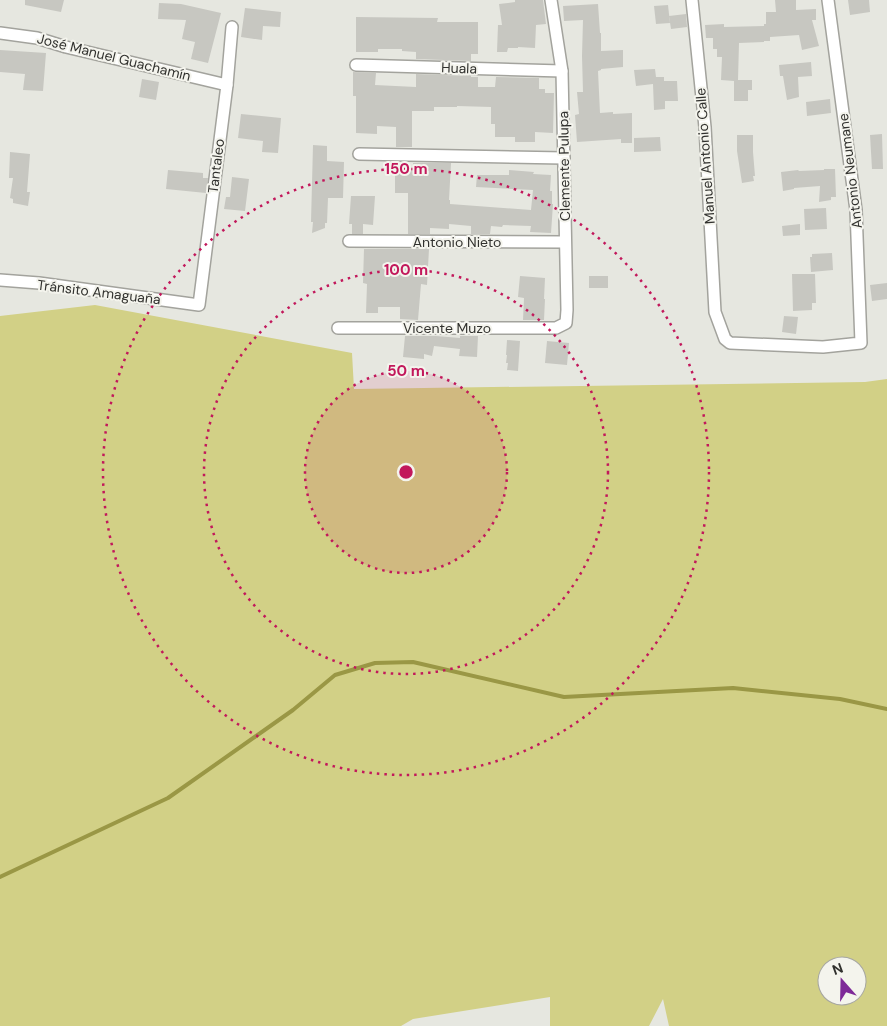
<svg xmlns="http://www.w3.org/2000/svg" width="887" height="1026" viewBox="0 0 887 1026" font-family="'DM Sans',sans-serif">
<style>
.green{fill:#d2d086;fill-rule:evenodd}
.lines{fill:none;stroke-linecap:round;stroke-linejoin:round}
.stream{stroke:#9a9745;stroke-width:4}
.building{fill:#c7c7c1}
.minor-casing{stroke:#a3a39d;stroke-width:14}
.minor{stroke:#fff;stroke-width:11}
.ring{fill:none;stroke:#c2185b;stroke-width:2.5;stroke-dasharray:2.5 5}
.labels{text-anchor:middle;stroke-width:4;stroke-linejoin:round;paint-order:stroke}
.street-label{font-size:14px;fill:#31312e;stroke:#f4f4ed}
.centre{fill:#c2185b;stroke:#f4f4ed;stroke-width:2.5}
.ring-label{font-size:15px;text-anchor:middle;font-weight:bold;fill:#c2185b;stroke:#f4f4ed;stroke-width:4;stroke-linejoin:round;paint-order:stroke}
</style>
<rect width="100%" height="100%" fill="#e6e7e0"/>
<path class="green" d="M 95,305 L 352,353 L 354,389 L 865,382 L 887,379 L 887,1026 L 669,1026 L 663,999 L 649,1026 L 550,1026 L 550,997 L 413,1019 L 401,1026 L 0,1026 L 0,316 ZM 827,966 L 857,966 L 857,996 L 827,996 Z"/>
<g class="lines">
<path class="stream" d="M 0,877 L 168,798 L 293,710 L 335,675 L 375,663 L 413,662 L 564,697 L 733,688 L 840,699 L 887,709"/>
</g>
<g class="building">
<path d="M 25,0 L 64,0 L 61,12 L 25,5 Z"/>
<path d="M 515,0 L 543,0 L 546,24 L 536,25 L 535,48 L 518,47 L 518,48 L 508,48 L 507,52 L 497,52 L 498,25 L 502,25 L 499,4 L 515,2 Z"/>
<path d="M 775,0 L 796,0 L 796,10 L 816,9 L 816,20 L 812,20 L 819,46 L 802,50 L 799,35 L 770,37 L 770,41 L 764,41 L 764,42 L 739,43 L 738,80 L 752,80 L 752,90 L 748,90 L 748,101 L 734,101 L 734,81 L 721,80 L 722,57 L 717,57 L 717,49 L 713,49 L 713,38 L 706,38 L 705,25 L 724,24 L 724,27 L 764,26 L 764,24 L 766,24 L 766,12 L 776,12 Z"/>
<path d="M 848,0 L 869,0 L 870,12 L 850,15 Z"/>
<path d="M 159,3 L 181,4 L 221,13 L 208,63 L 191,59 L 195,42 L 182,39 L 186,20 L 158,19 Z"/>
<path d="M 598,4 L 600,33 L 601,33 L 601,51 L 623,50 L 623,67 L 601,69 L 601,70 L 598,71 L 600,113 L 613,112 L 613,114 L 632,113 L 632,143 L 621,143 L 621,139 L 577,142 L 575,115 L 579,114 L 577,92 L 583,92 L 582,56 L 583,20 L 564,21 L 563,6 Z"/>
<path d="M 668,5 L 670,23 L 656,24 L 654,6 Z"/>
<path d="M 245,8 L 281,12 L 280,27 L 263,26 L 262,40 L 241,37 Z"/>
<path d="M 686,14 L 687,27 L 671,29 L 669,16 Z"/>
<path d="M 356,17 L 438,18 L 437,22 L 478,22 L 478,54 L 471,54 L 471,61 L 416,59 L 416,52 L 402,51 L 402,49 L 378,49 L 378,52 L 356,52 Z"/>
<path d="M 0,50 L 46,53 L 43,91 L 23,90 L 25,74 L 0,72 Z"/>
<path d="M 811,62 L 812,76 L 798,77 L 799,97 L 787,100 L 783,76 L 780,76 L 779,65 Z"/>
<path d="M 655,69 L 656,77 L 664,77 L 664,81 L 677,81 L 678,101 L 665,101 L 665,109 L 654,110 L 653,84 L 636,86 L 634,70 Z"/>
<path d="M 353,72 L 376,73 L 375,85 L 416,87 L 416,74 L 471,76 L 471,77 L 478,77 L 478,87 L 495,87 L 496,77 L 539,78 L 539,89 L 545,89 L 545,93 L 554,93 L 553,133 L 535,132 L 535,142 L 515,142 L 515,137 L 495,137 L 495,124 L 491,124 L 491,107 L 457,106 L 457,107 L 434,107 L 434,111 L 412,111 L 412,147 L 396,147 L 396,127 L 377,126 L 377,134 L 356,133 L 356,96 L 353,96 Z"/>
<path d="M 142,79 L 159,82 L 156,100 L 139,97 Z"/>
<path d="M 830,99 L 831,113 L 807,116 L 806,102 Z"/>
<path d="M 241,114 L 281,118 L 278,153 L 262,152 L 263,141 L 238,138 Z"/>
<path d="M 882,134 L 883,169 L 872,169 L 870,135 Z"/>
<path d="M 737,135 L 753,135 L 753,152 L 755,176 L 753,176 L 754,181 L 742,183 L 737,151 Z"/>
<path d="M 660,137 L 661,151 L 634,152 L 634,138 Z"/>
<path d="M 313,145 L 327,146 L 327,161 L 344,162 L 343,198 L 328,198 L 327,223 L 325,223 L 325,228 L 312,233 L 313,222 L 311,222 Z"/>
<path d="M 10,152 L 30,154 L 27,192 L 30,192 L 28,206 L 13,203 L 13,199 L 10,198 L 13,178 L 9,178 Z"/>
<path d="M 413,163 L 451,163 L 449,200 L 450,200 L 450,204 L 531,210 L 533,190 L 476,187 L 477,175 L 509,175 L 509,170 L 534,172 L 533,174 L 551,175 L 550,191 L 552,191 L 552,204 L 553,204 L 551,233 L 530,232 L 531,226 L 503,225 L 502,227 L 491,226 L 490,234 L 471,234 L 471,226 L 449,224 L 449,229 L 430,228 L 430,234 L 408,234 L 408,193 L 395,193 L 395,170 L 413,170 Z"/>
<path d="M 824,169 L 835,169 L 836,197 L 831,197 L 831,200 L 819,202 L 820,186 L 794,188 L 794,189 L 783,191 L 781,172 L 798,170 L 799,171 L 824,170 Z"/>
<path d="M 168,170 L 203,173 L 203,178 L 208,178 L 206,193 L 166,189 Z"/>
<path d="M 232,177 L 249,179 L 245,211 L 224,209 L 226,197 L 230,197 Z"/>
<path d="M 351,196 L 375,196 L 373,225 L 363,224 L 363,234 L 352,234 L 352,224 L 349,224 Z"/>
<path d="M 826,208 L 827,229 L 805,230 L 804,209 Z"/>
<path d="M 800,224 L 800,235 L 783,236 L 782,226 Z"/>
<path d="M 364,249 L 429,249 L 427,285 L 421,284 L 418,320 L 400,319 L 400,307 L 378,307 L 378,313 L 366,313 L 367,284 L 363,283 Z"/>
<path d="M 832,253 L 833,270 L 811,272 L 810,257 L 812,257 L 812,254 Z"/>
<path d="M 792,274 L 815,274 L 816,303 L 812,303 L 812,310 L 793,311 Z"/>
<path d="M 520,276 L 545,278 L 544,299 L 545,299 L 544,320 L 523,320 L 524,298 L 518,297 Z"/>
<rect x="589" y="276" width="19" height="12"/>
<path d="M 887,283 L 887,299 L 872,301 L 870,285 Z"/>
<path d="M 784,316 L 798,317 L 796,334 L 782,332 Z"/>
<path d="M 405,336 L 436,336 L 460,338 L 460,336 L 478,336 L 477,357 L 459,356 L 460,349 L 434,346 L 432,356 L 424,354 L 424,359 L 403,357 Z"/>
<path d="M 507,340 L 520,341 L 518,371 L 507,370 L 508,363 L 506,363 L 507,355 L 506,355 Z"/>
<path d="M 547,341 L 569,343 L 567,365 L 545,363 Z"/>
</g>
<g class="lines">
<g class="minor-casing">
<g id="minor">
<path d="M 692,0 L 705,127 L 715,312 L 725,339 L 730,343 L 823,347 L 861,343 L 856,210 L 828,0"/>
<path d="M 0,33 L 37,38 L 66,47 L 227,85"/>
<path d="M 356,65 L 562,71"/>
<path d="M 359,154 L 564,158"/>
<path d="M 349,241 L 565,242"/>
<path d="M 0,280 L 39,283 L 199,305 L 227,85 L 232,27"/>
<path d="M 338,328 L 556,328 L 566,323 L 567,310 L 562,71 L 551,0"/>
</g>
</g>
<use href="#minor" class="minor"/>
</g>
<circle cx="406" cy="472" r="101" fill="#c2185b" fill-opacity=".12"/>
<g class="ring">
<circle cx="406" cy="472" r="101"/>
<circle cx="406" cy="472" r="202"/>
<circle cx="406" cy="472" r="303"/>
</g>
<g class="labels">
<g class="street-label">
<text transform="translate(114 57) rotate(14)" y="5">José Manuel Guachamín</text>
<text transform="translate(459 68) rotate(2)" y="5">Huala</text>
<text transform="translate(705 156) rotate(-94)" y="5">Manuel Antonio Calle</text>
<text transform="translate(216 166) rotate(-83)" y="5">Tantaleo</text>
<text transform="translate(564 166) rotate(-91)" y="5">Clemente Pulupa</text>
<text transform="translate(850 171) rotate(-97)" y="5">Antonio Neumane</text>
<text x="457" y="247">Antonio Nieto</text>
<text transform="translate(99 292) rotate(7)" y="5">Tránsito Amaguaña</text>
<text x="447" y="333">Vicente Muzo</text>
</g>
</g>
<circle cx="406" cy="472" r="8" class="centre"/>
<g class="ring-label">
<text x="406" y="174">150 m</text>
<text x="406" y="275">100 m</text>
<text x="406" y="376">50 m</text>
</g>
<g transform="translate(842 981) rotate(340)"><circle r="24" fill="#f4f4ed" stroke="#a6a6a1"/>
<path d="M0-4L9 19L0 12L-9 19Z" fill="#7e2998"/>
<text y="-8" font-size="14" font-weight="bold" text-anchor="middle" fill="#31312e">N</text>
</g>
</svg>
